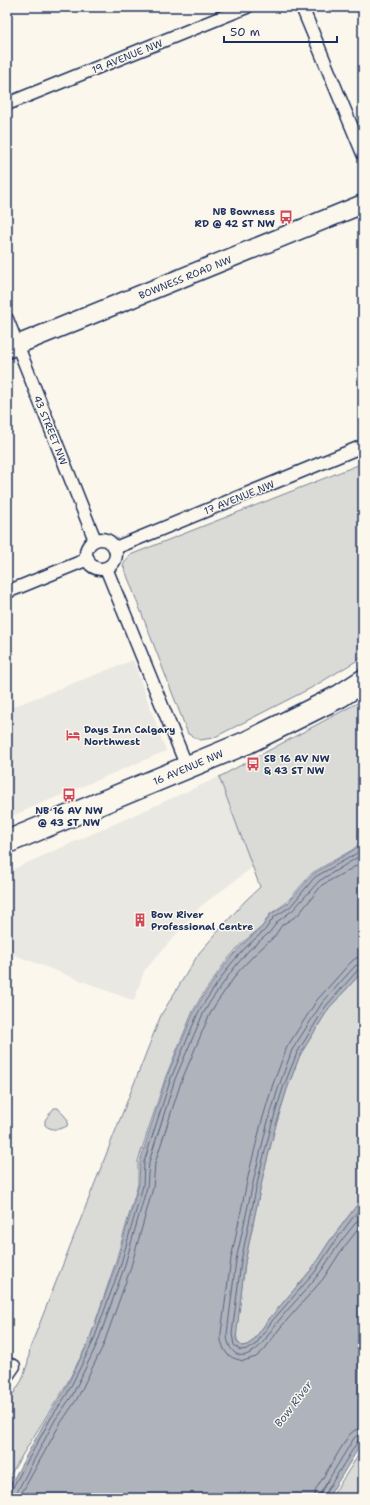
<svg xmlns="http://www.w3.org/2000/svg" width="370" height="1505" viewBox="0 0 370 1505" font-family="'Shantell Sans',sans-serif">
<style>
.built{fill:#eae8e2}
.green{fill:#dadad7;stroke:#7a849a}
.water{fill:#afb3bb;stroke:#747e96}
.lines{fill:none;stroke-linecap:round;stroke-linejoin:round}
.shore{stroke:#566483;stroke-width:1}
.street-casing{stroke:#1b2f5e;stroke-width:15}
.secondary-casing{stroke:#1b2f5e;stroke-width:21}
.highway-casing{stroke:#1b2f5e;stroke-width:25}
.street{stroke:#fbf7ec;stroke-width:12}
.secondary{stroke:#fbf7ec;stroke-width:18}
.highway{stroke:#fbf7ec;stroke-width:22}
.labels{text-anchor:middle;stroke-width:3;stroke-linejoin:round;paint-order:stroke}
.street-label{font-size:10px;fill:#1b2f5e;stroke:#fbf7ec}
.poi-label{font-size:10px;font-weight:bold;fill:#1b2f5e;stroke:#fbf7ec;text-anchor:start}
.water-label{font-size:11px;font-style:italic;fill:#47577a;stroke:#fbf7ec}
</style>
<rect width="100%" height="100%" fill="#fbf7ec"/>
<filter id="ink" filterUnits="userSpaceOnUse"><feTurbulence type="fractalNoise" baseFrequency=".025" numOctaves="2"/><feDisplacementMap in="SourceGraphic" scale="8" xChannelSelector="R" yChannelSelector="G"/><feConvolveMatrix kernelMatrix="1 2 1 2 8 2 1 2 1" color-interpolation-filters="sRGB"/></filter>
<g filter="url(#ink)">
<g class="built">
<path d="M 133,660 L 166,751 L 7,818 L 7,709 Z"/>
<path d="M 219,777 L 253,867 L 201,906 L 144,971 L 134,1001 L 7,952 L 7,872 Z"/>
</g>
<g class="green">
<path d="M 363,463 L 363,657 L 311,688 L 213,738 L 200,740 L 188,734 L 123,565 L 130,555 Z"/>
<path d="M 363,700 L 363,841 L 352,850 L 312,873 L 286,903 L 270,914 L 262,927 L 242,943 L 226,961 L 201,997 L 193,1011 L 166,1076 L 138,1161 L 138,1184 L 115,1264 L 89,1341 L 63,1391 L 47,1415 L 7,1480 L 7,1404 L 22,1380 L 28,1362 L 30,1348 L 161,1015 L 199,953 L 245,901 L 260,887 L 219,777 Z"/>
<path d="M 363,971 L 363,1197 L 329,1242 L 311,1270 L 269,1319 L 253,1341 L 247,1345 L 242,1346 L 238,1343 L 236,1334 L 245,1262 L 263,1176 L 275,1128 L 287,1089 L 300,1055 L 329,1008 Z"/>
<path d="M 54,1108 L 58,1108 L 68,1120 L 67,1126 C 60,1130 51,1131 45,1125 L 45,1120 Z"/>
<path d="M 363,1448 L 363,1498 L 331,1498 L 361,1451 Z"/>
</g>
<path class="water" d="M 363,843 L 363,971 L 329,1008 L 300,1055 L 287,1089 L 275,1128 L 263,1176 L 245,1262 L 236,1339 L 238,1343 L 242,1346 L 247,1345 L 253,1341 L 269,1319 L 311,1270 L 329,1242 L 363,1197 L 363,1441 L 328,1498 L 7,1498 L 7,1491 L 48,1416 L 64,1392 L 89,1341 L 116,1265 L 139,1184 L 140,1161 L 167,1076 L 194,1012 L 202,998 L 227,962 L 243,944 L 262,927 L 271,914 L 287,904 L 313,874 L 352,851 Z"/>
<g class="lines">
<g class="shore">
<path d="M 363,957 L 356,958 L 351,962 L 317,1000 L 287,1047 L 273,1084 L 261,1124 L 249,1172 L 231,1259 L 221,1333 L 221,1341 L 224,1349 L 227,1354 L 233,1358 L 243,1361 L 256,1357 L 264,1350 L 280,1328 L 323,1279 L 341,1251 L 363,1223"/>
<path d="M 363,963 L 355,966 L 322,1003 L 292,1050 L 279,1086 L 267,1125 L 255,1174 L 236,1260 L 227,1334 C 227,1348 237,1362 252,1352 C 263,1346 268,1334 276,1324 C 289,1307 305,1292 318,1275 C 325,1267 330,1256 337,1247 C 345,1235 355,1225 363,1213"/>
<path d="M 363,968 L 358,970 L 326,1006 L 297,1053 L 283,1088 L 271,1127 L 259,1175 L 241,1261 L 232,1334 L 234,1345 L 240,1350 L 248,1349 L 256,1344 L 272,1321 L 315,1272 L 333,1244 L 363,1204"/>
<path d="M 7,1492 L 12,1489 L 51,1418 L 67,1394 L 93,1342 L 120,1267 L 143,1186 L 144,1162 L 171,1078 L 198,1013 L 206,1000 L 230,965 L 246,947 L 265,930 L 274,917 L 290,907 L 315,877 L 354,855 L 363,848"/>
<path d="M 7,1497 L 12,1496 L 17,1492 L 55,1420 L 72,1396 L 97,1344 L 124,1268 L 147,1187 L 149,1162 L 175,1079 L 202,1016 L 210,1002 L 234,968 L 249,950 L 269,933 L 278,921 L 293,910 L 319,881 L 363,854"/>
<path d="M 19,1498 L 60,1424 L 77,1399 L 103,1346 L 130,1270 L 153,1188 L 155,1163 L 181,1082 L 208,1018 L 215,1005 L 238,972 L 254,955 L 274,937 L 282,925 L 298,915 L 322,885 L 363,862"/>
<path d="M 314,1498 L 316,1489 L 349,1435 L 355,1430 L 363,1428"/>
<path d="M 320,1498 L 321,1492 L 354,1438 L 358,1435 L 363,1434"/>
<path d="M 325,1498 L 325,1494 L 358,1441 L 363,1439"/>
</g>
<g class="street-casing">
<g id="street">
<path d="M 302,7 L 363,154"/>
<path d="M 7,104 L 247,7"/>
<path d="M 7,319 L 95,540"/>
<circle cx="101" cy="554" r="15"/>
<path d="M 115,548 L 363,446"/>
<path d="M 106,568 L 187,767"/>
<path d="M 7,592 L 88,559"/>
<path d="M 7,1364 L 14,1366 L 7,1376"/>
</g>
</g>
<g class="secondary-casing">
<path id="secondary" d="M 7,349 L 363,204"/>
</g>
<g class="highway-casing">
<path id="highway" d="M 7,842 L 248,742 L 340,696 L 363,681"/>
</g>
<use href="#street" class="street"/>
<use href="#secondary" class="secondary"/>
<use href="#highway" class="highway"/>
</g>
</g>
<defs>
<g id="bus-bare" transform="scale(1.08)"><path d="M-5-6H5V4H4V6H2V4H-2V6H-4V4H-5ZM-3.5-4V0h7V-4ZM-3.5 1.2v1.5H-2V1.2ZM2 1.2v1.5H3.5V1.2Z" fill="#d1495b" stroke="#fbf7ec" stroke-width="2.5" paint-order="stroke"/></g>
<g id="hotel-bare" transform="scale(1.08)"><path d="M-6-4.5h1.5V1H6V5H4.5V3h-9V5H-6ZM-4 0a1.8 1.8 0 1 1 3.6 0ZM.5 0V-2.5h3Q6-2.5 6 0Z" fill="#d1495b" stroke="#fbf7ec" stroke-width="2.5" paint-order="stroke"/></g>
<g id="building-bare" transform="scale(1.08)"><path d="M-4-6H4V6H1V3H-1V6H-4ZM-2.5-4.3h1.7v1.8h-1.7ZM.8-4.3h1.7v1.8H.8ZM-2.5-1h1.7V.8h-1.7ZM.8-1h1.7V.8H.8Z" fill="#d1495b" stroke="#fbf7ec" stroke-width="2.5" paint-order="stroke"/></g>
</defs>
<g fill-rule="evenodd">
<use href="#bus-bare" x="286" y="217"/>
<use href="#hotel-bare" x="73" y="735"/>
<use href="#bus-bare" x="253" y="764"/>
<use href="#bus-bare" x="69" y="795"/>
<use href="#building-bare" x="140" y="920"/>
</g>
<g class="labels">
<g class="street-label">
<text transform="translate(127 56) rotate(-22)" y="4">19 AVENUE NW</text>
<text transform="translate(185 277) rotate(-22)" y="4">BOWNESS ROAD NW</text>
<text transform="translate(51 430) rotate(68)" y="4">43 STREET NW</text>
<text transform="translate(239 497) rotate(-22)" y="4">17 AVENUE NW</text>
<text transform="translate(188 767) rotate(-23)" y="4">16 AVENUE NW</text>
</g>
<g class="poi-label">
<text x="275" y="215" text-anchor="end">NB Bowness<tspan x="275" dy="12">RD @ 42 ST NW</tspan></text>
<text x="84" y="733">Days Inn Calgary<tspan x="84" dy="12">Northwest</tspan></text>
<text x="264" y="762">SB 16 AV NW<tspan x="264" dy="12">&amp; 43 ST NW</tspan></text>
<text x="69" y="814" text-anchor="middle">NB 16 AV NW<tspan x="69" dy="12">@ 43 ST NW</tspan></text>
<text x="151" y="918">Bow River<tspan x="151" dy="12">Professional Centre</tspan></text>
</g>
<g class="water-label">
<text transform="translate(293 1404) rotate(-53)" y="4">Bow River</text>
</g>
</g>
<rect width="370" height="1505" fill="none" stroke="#fbf7ec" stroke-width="24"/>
<rect x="12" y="12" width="346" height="1481" fill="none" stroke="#1b2f5e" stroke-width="1.5" filter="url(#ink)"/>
<path d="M224 36v6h113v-6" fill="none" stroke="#1b2f5e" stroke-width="2"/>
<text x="230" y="36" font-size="12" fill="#1b2f5e" stroke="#fbf7ec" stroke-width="3" paint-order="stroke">50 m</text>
</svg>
